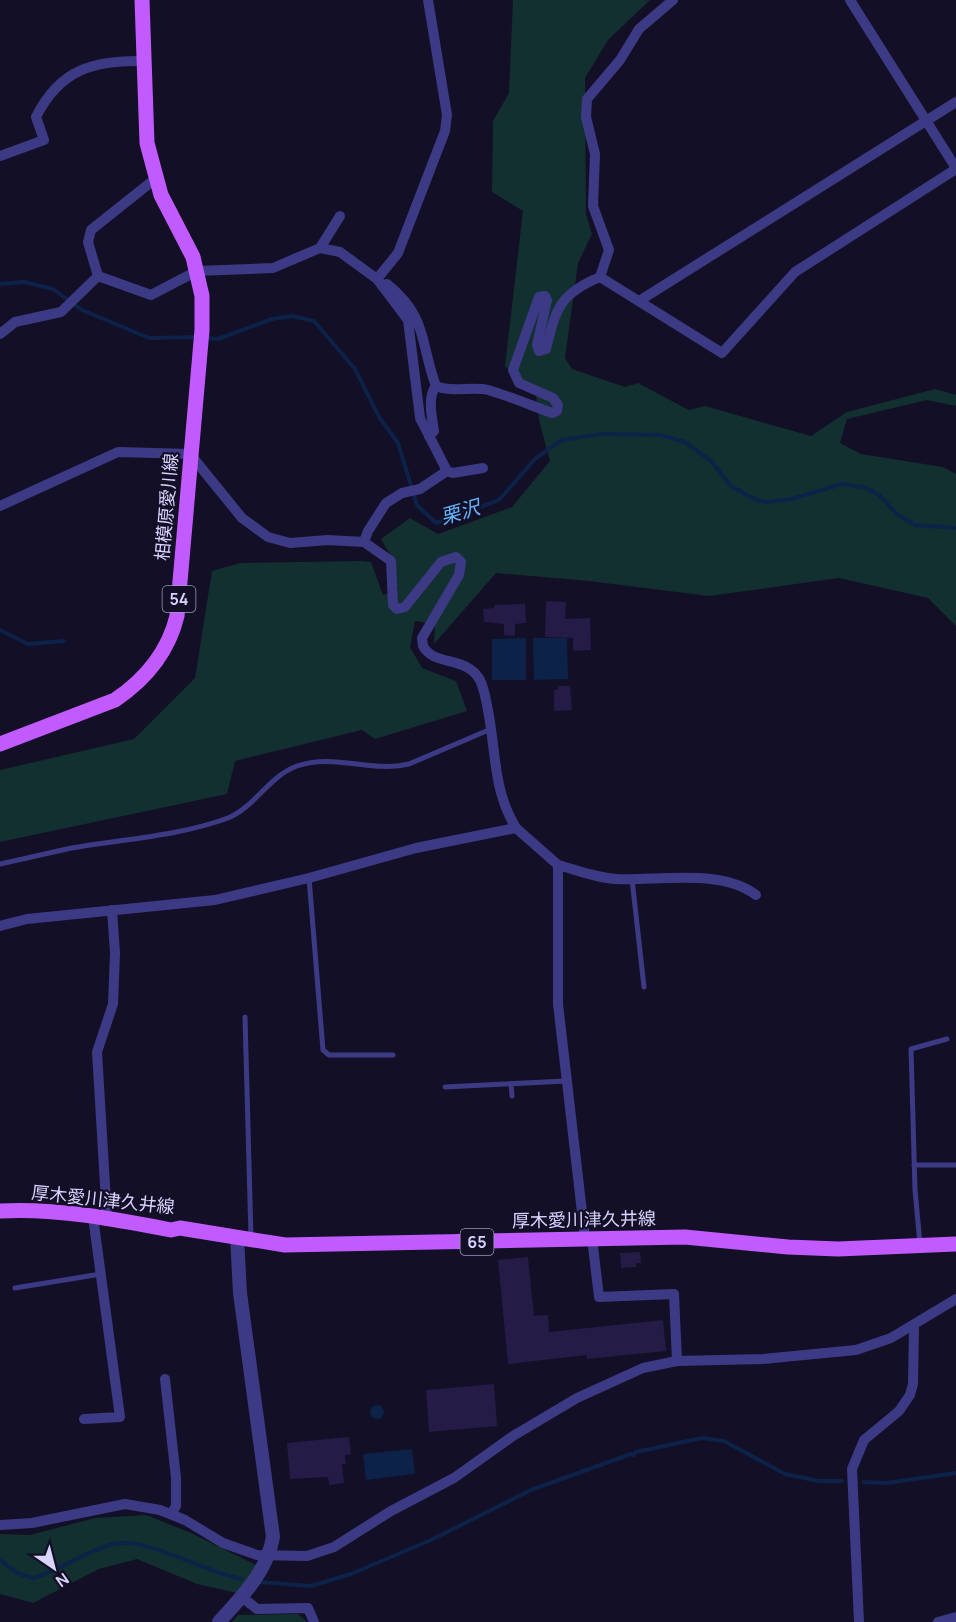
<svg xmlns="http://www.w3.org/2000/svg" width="956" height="1622" viewBox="0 0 956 1622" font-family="Manrope,'Noto Sans JP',sans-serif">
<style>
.green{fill:#12302f}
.water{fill:#0c2248}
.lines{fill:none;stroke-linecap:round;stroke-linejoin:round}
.stream{stroke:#0c2248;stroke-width:4}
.building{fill:#241b47}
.service{stroke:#3d3a85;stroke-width:5}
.minor{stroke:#3d3a85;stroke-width:10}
.tertiary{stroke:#3d3a85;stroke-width:14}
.primary{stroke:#c25bff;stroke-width:15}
.labels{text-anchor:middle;stroke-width:4.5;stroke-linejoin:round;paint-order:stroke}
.shield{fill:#130f26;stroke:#9e99be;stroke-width:1.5}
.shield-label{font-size:16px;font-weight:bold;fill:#d9d4ff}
.street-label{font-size:18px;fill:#d9d4ff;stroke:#130f26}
.water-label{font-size:20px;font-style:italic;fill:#62b6ff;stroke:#130f26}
</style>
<rect width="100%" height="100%" fill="#130f26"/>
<g class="green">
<path d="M 513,0 L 650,0 L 608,40 L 585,78 L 586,214 L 592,234 L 578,263 L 565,358 L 572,369 L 625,387 L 638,383 L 689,410 L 705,406 L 811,436 L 847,412 L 935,389 L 956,395 L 956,406 L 927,400 L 847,419 L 840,443 L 861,454 L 943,467 L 956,474 L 956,626 L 928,598 L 839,578 L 709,596 L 589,581 L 496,573 L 434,644 L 435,624 L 415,621 L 410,647 L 422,668 L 456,681 L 467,711 L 375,739 L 362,730 L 235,761 L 227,794 L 0,842 L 0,770 L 134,739 L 195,678 L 212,571 L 240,563 L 360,561 L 371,562 L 383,595 L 398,590 L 391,556 L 381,539 L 410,518 L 438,534 L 512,507 L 550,461 L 539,420 L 536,395 L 505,366 L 523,211 L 492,192 L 493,121 L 509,93 Z"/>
<path d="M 146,1515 L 191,1533 L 260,1567 L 237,1593 L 197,1584 L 137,1559 L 99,1569 L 33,1603 L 0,1594 L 0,1534 L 30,1535 L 95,1518 Z"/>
<path d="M 298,1614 L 307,1622 L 232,1622 L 238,1615 Z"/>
</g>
<g class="water">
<path d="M 526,638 L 526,680 L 492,680 L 492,639 Z"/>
<path d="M 533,638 L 567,638 L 568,679 L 534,680 Z"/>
<circle cx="377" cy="1412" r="7"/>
<path d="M 412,1449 L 415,1474 L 366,1480 L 363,1454 Z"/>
</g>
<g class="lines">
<g class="stream">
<path d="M 0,284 L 24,282 L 53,289 L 82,310 L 149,338 L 197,337"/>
<path d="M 205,338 L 218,339 L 272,319 L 292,316 L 314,321 L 355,369 L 379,417 L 398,443 L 417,505 L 436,523 L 499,500 L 536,458 L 562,440 L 602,434 L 660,435 L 685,442 L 711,461 L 731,486 L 756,500 L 767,502 L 792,499 L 842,484 L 866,488 L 879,495 L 897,514 L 915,525 L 956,528"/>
<path d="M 0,630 L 28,644 L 64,641"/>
<path d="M 864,1482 L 886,1483 L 956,1473"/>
<path d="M 0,1560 L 17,1573 L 33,1578 C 62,1570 84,1551 114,1544 C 148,1537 203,1572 242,1579"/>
<path d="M 259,1582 L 311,1586 L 351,1574 L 431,1540 L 531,1490 L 631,1454 L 633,1455 L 636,1452 L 702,1438 L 724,1441 L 785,1474 L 819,1481 L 842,1481"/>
</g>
</g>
<g class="building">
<path d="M 546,601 L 566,602 L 565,619 L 590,618 L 591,650 L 573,651 L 573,638 L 545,637 Z"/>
<path d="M 525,604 L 526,623 L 515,624 L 515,636 L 504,635 L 504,624 L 484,622 L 483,609 L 494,608 L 494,605 Z"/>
<path d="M 558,686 L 570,686 L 572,710 L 554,711 L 554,690 L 558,690 Z"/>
<path d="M 640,1252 L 641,1263 L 636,1263 L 636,1267 L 621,1268 L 620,1253 Z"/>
<path d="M 528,1257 L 534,1316 L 548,1315 L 549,1332 L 663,1320 L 666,1351 L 587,1359 L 587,1355 L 508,1364 L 498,1260 Z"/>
<path d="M 494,1384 L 497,1426 L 429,1432 L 426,1390 Z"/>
<path d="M 349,1437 L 351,1454 L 345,1455 L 346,1464 L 342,1464 L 344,1483 L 329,1485 L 328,1477 L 290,1479 L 287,1443 Z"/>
</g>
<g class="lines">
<g class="service">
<path d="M 0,864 C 22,859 44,854 67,849 C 121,839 176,837 228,818 C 255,807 269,776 297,766 C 334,753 372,773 409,764 L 491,729"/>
<path d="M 309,878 L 323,1050 L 329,1055 L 393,1055"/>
<path d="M 632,879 L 644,987"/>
<path d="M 245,1017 L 251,1237"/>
<path d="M 511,1084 L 512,1096"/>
<path d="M 445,1087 L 566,1081"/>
<path d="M 914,1165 L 956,1165"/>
<path d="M 920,1244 L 915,1190 L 911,1049 L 947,1039"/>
<path d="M 15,1288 L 101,1274"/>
</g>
<g class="minor">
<path d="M 850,0 L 956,168"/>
<path d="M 0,156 L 44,140 L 36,117 C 60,69 94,60 144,61"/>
<path d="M 155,179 L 91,230 L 88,242 L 98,276 L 151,295 L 197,271 L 273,268 L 320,248 L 340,252 L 377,279 L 408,320 L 420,418 L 447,471 L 453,473 L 483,468"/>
<path d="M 320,248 L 340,216"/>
<path d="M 600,277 L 609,250 L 593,206 L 595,154 L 586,117 L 587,99 L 620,60 L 639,29 L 673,0"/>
<path d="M 377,279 L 398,253 L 445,131 L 447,115 L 428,0"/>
<path d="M 382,286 L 387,284 C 428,317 420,343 436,386 C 451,393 471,386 488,390 C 509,396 530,405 552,413 L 557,411 L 558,405 L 553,398 L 519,383 L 513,370 L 539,297 L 545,296 L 547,300 L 537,345 L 539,351 L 546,349 C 556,309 559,294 600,277 L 722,353 L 795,272 L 956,169"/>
<path d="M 639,301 L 956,102"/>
<path d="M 0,334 L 15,322 L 61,312 L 98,276"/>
<path d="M 429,436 L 434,431 C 432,418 427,397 436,386"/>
<path d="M 0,506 L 118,452 L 190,454 L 242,518 L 268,537 L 290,543 L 328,540 L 364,542 L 368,531 L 386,503 L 402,493 L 420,489 L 447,471"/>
<path d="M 364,542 L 391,561 L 393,605 L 397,609 L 405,607 L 441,562 L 456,557 L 461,562 L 459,575 L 422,638 L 423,646 C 434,667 466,655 480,680 C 485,690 487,705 489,716 C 496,756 494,792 516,828"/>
<path d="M 558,865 C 577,870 596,878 616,879 C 658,881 721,868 756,895"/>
<path d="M 0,926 L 27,919 L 215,900 L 309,878 L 416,848 L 516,828 L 558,865 L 558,1004 L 585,1238"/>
<path d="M 107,1218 L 97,1052 L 113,1004 L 115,953 L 112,910"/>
<path d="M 592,1238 L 599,1297 L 674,1294 L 677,1361"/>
<path d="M 165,1379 L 176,1478 L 176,1506 L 171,1514"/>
<path d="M 84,1419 L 120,1417 L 93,1217"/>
<path d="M 0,1525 L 32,1523 L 125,1504 L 160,1510 L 185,1520 L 223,1543 L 257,1555 L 307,1556 L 334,1547 L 391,1511 L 454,1478 L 513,1436 L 577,1398 L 643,1368 L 677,1361 L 763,1359 L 856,1350 L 891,1338 L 956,1299"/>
<path d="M 242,1597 L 257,1609 L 308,1608 L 314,1622"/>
<path d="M 859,1622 L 852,1469 L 864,1440 L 899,1411 L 910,1395 L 913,1384 L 914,1326"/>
<path d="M 938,1622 L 956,1617"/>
</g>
<path class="tertiary" d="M 219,1622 C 242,1596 267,1572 273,1537 L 240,1293 L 237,1237"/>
<g class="primary">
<path d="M 0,744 L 115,700 C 146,679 168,653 177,616 L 202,330 L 202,296 L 193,257 L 161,195 L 147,143 L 142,0"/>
<path d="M 0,1211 C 57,1208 115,1219 171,1230 L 180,1228 L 285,1245 L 685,1237 L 788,1247 L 838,1249 L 956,1244"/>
</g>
</g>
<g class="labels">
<g class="shield">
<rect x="162.5" y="586" width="33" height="26" rx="4.5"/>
<rect x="460.5" y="1229" width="33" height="26" rx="4.5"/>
</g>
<g class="shield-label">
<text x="179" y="605">54</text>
<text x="477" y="1248">65</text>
</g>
<g class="street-label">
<text transform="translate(167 507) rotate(-85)" y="6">相模原愛川線</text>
<text transform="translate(103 1200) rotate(6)" y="6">厚木愛川津久井線</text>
<text transform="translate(584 1220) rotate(-1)" y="6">厚木愛川津久井線</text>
</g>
<g class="water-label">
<text transform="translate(460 512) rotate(-16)" y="7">栗沢</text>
</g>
</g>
<g transform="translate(54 1568) rotate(145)" stroke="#130f26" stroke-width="4.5" paint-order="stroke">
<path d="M0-4.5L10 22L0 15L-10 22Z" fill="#d9d4ff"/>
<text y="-9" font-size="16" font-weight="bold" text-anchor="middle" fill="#d9d4ff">N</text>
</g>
</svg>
